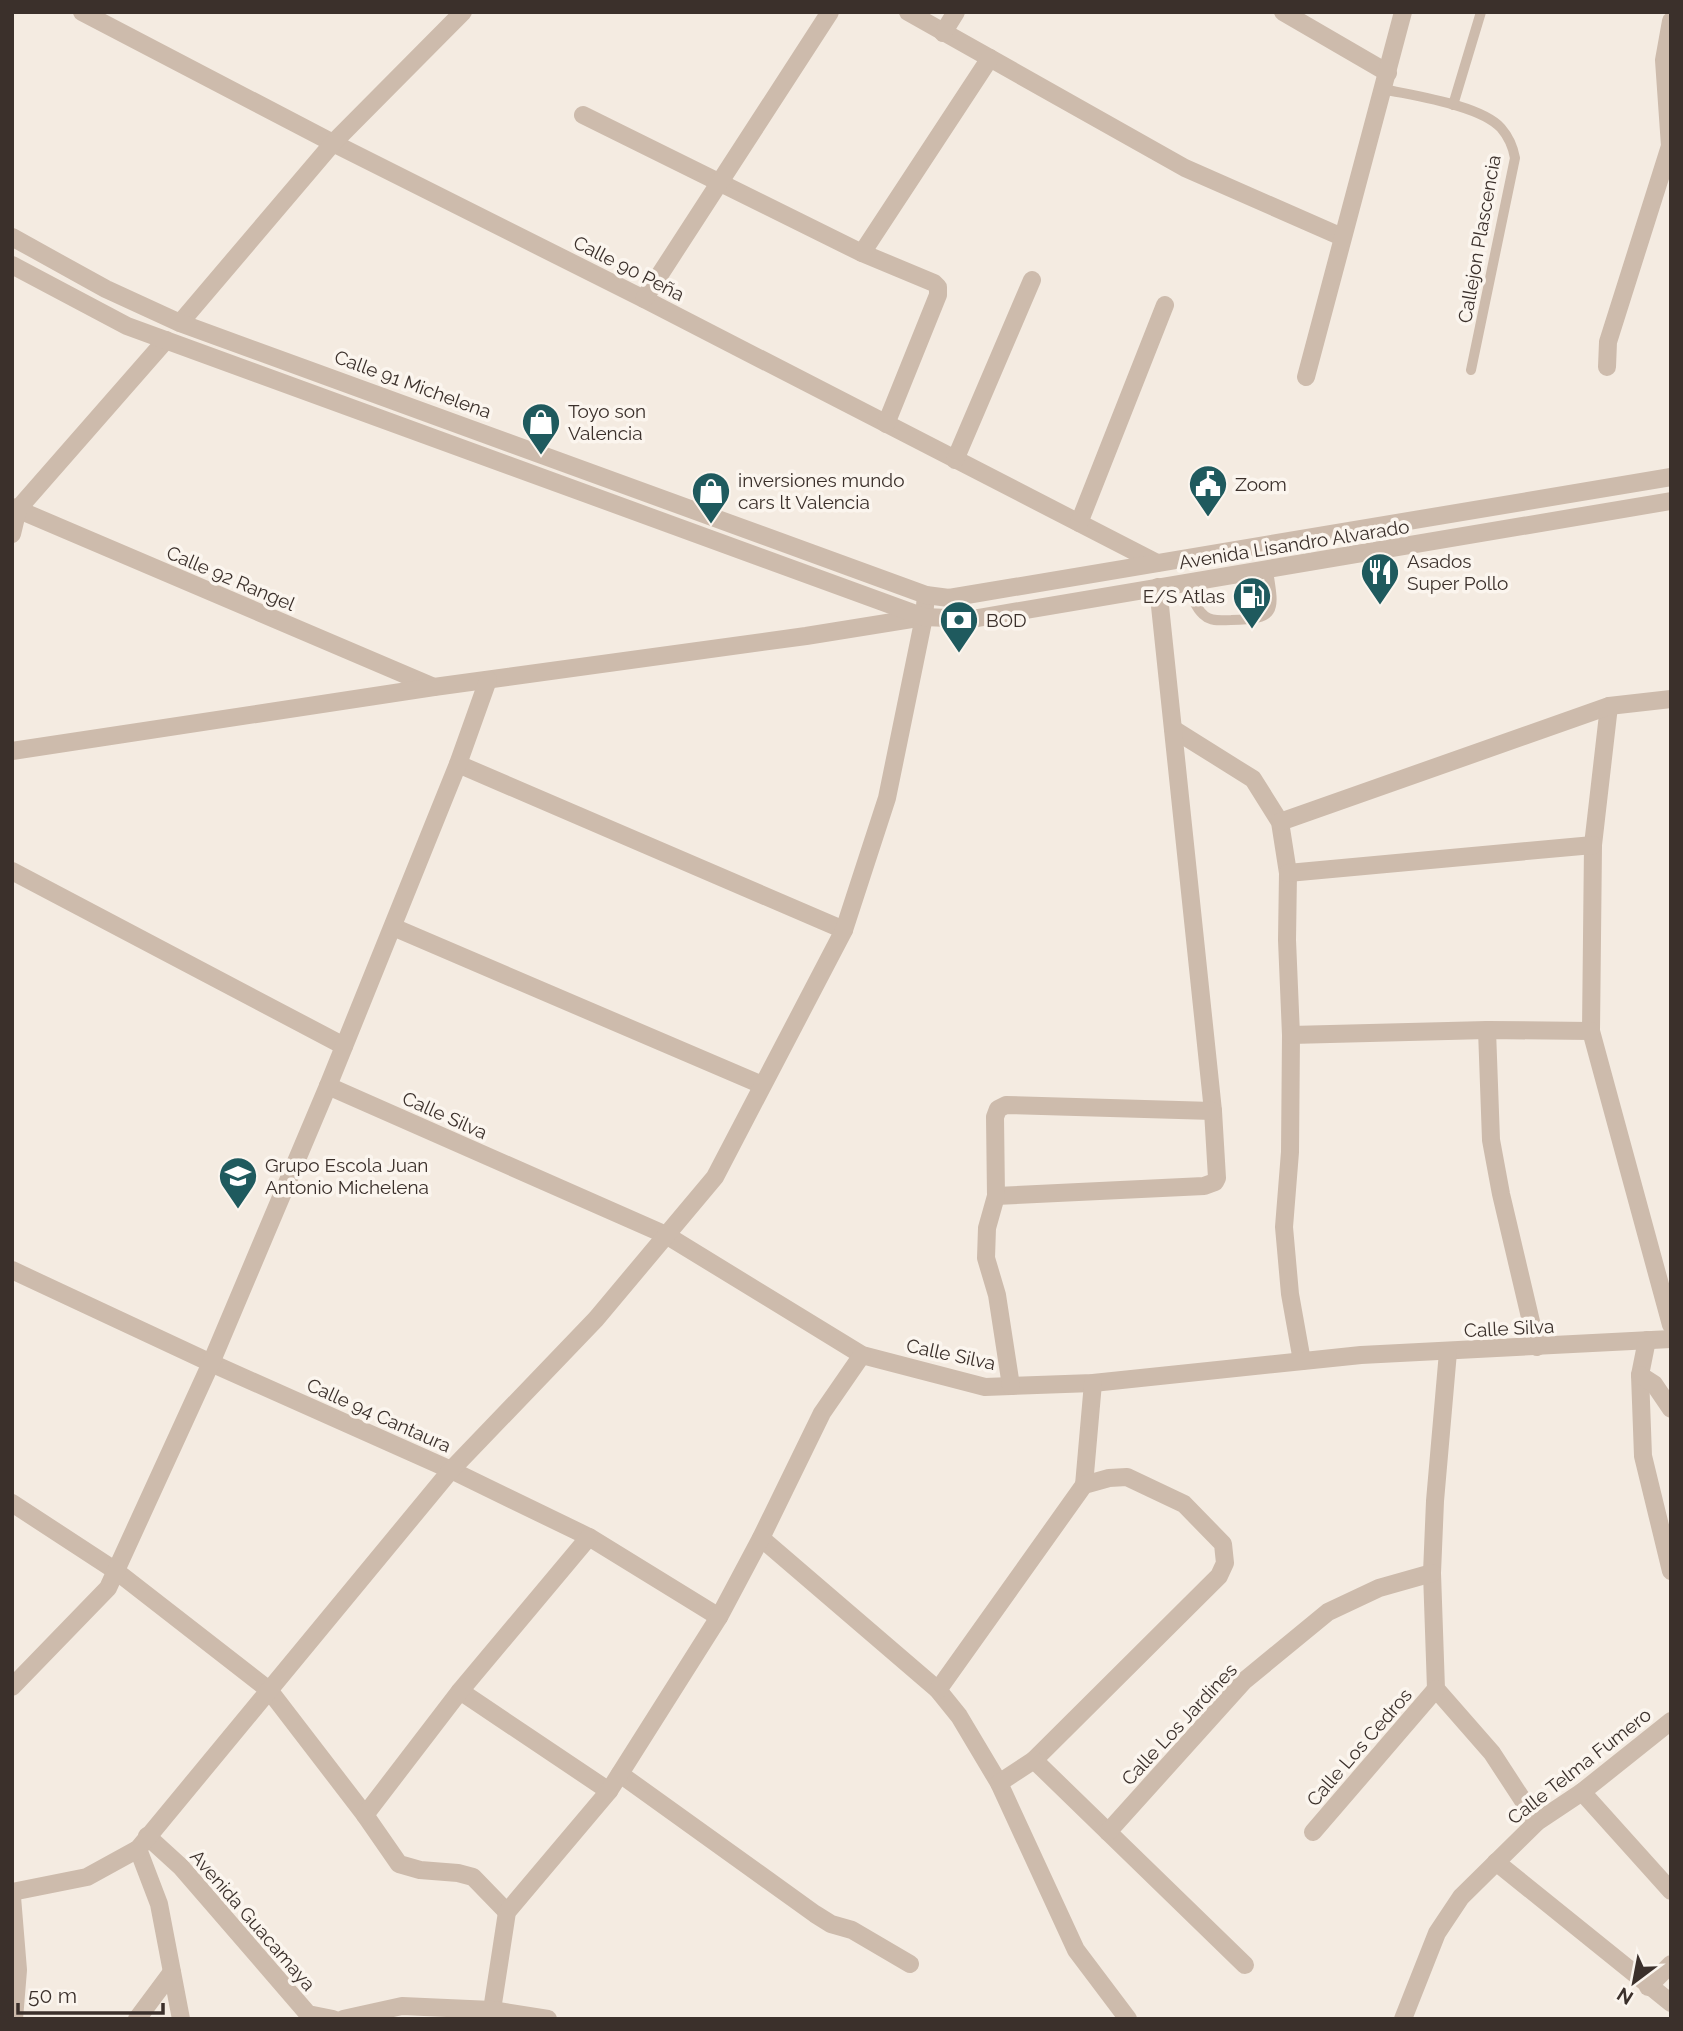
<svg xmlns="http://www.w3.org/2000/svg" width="1683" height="2031" viewBox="0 0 1683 2031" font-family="Raleway,sans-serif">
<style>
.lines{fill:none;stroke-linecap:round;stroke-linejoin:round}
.service{stroke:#cdbbac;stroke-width:10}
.minor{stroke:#cdbbac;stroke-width:18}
.tertiary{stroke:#cdbbac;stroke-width:18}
.labels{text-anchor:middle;stroke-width:7;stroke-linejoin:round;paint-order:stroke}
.street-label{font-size:19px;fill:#3b302b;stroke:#fbf5ee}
.poi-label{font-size:19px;fill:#3b302b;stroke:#fbf5ee;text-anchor:start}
</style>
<rect width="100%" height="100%" fill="#f4ebe1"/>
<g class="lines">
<g class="service">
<path d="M 1383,89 C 1414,96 1480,105 1501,128 C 1508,136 1513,147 1515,158 L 1471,370"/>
<path d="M 1453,105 L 1481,12"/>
<path d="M 1186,583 C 1191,593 1195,609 1205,616 C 1212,622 1222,620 1231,620 C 1276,619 1275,613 1268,571"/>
</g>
<g class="minor">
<path d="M 82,12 L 333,143 L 644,299 L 1157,563"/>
<path d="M 908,12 L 1185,168 L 1342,237"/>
<path d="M 1283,12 L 1388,73"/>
<path d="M 943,33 L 956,12"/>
<path d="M 583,115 L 862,253 L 934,283 L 938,287 L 938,295 L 886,424"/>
<path d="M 862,253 L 990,58"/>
<path d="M 644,299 L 830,12"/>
<path d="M 180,323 L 333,143 L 463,12"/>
<path d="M 1607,367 L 1608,342 L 1670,146 L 1664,60 L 1671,21"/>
<path d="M 1306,377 L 1403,12"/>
<path d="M 955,460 L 1032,280"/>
<path d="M 12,507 L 434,687"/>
<path d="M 1079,523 L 1165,305"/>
<path d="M 12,534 L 18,509 L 166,340"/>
<path d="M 1609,706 L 1593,845 L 1591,1031 L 1671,1325"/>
<path d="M 1173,729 L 1253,779 L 1280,822 L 1288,873 L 1287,940 L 1291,1035 L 1290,1152 L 1284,1227 L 1290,1294 L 1302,1361"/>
<path d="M 12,751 L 434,687 L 806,636 L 924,617"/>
<path d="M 458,764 L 844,930"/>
<path d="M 1280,822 L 1609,706 L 1671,699"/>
<path d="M 12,871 L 344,1046"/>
<path d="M 1288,873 L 1593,845"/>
<path d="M 393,927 L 762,1085"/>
<path d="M 1487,1030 L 1491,1140 L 1501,1194 L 1537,1347"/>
<path d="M 1291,1035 L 1487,1030 L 1591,1031"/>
<path d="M 328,1086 L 666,1235 L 862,1355 L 985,1387 L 1093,1383 L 1361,1355 L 1671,1339"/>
<path d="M 996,1196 L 1204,1186 L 1215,1182 L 1217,1178 L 1213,1111 L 1158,587"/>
<path d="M 12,1270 L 211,1363 L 451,1470 L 589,1537 L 719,1617"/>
<path d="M 1647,1340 L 1640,1375 L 1643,1456 L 1671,1571"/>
<path d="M 1448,1352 L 1435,1501 L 1432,1573 L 1436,1689 L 1492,1753 L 1537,1822"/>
<path d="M 1640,1375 L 1654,1384 L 1671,1409"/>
<path d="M 1011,1386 L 997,1295 L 986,1258 L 987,1228 L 996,1196 L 995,1117 L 998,1109 L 1006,1105 L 1213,1111"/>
<path d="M 1084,1485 L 1093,1383"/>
<path d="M 12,1503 L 116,1571 L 269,1690 L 365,1815 L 399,1864 L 420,1870 L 458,1873 L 473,1877 L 507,1912"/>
<path d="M 761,1538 L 938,1690 L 959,1716 L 999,1783 L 1076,1950 L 1128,2019"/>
<path d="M 12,1687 L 108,1588 L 211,1363 L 328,1086 L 458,764 L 488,680"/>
<path d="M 938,1690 L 1084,1485 L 1109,1478 L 1127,1477 L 1184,1504 L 1223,1544 L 1225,1563 L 1219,1576 L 1034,1760 L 1245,1965"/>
<path d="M 460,1691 L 609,1791"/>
<path d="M 620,1774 L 815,1914 L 831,1924 L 852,1930 L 910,1964"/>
<path d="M 999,1783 L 1034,1760"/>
<path d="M 1582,1792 L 1671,1891"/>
<path d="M 365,1815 L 460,1691 L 589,1537"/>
<path d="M 1108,1832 L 1244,1681 L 1328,1612 L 1379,1588 L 1432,1573"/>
<path d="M 1313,1832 L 1436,1689"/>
<path d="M 147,1836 L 181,1867 L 308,2014 L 333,2019"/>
<path d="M 138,1849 L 159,1904 L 181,2019"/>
<path d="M 1496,1862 L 1671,2003"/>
<path d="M 12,1892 L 87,1877 L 138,1849 L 451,1470 L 596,1319 L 715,1177 L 844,930 L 887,798 L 924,617 L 926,595"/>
<path d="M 12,1897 L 18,1970 L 14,2019"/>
<path d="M 1648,1987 L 1671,1964"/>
<path d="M 492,2010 L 507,1912 L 609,1791 L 719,1617 L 761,1538 L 822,1413 L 862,1355"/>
<path d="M 137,2019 L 172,1972"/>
<path d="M 343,2019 L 402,2006 L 492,2010 L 548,2019"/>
<path d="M 1403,2019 L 1437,1933 L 1461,1897 L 1537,1822 L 1582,1792 L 1671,1721"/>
</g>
<g class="tertiary">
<path d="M 12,237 L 106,289 L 180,323 L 926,595 L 949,598 L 1671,477"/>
<path d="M 12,265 L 127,326 L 924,617 L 972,619 L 1671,501"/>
</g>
</g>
<defs>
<g id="shop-pin" transform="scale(2.0125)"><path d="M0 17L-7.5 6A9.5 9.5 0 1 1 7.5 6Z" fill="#1f5a5e" stroke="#fbf5ee"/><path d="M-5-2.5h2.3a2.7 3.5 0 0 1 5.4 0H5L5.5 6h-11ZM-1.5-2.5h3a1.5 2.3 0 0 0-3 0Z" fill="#fff"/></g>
<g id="civic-pin" transform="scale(2.0125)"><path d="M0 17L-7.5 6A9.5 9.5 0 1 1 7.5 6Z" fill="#1f5a5e" stroke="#fbf5ee"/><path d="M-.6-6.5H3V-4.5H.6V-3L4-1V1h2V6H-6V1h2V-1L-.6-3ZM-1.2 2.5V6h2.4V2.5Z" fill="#fff"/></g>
<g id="restaurant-pin" transform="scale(2.0125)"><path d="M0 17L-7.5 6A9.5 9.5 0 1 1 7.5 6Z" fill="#1f5a5e" stroke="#fbf5ee"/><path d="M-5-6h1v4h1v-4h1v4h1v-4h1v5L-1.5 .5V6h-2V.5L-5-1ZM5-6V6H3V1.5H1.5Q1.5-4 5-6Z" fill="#fff"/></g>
<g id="fuel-pin" transform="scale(2.0125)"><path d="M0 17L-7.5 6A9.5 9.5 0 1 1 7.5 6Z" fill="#1f5a5e" stroke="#fbf5ee"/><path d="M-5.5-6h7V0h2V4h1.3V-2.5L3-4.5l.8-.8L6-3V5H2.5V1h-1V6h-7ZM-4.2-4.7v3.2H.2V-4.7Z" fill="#fff"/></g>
<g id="bank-pin" transform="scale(2.0125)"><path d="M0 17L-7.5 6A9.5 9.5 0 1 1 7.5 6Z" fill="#1f5a5e" stroke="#fbf5ee"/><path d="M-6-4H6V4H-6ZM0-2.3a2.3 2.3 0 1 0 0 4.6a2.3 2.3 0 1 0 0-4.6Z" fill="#fff"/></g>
<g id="school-pin" transform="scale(2.0125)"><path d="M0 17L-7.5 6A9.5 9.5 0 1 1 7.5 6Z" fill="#1f5a5e" stroke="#fbf5ee"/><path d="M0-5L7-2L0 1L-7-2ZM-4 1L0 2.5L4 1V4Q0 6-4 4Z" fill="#fff"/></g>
</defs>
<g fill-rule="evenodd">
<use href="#shop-pin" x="541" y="422"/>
<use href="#civic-pin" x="1208" y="484"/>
<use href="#shop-pin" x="711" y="491"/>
<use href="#restaurant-pin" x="1380" y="572"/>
<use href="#fuel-pin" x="1252" y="596"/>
<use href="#bank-pin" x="959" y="620"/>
<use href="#school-pin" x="238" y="1176"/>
</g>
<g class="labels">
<g class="street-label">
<text transform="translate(1479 239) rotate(-80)" y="7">Callejon Plascencia</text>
<text transform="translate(629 268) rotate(27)" y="7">Calle 90 Peña</text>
<text transform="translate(413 384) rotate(20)" y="7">Calle 91 Michelena</text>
<text transform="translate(1294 544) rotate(-9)" y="7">Avenida Lisandro Alvarado</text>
<text transform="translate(231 578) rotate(23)" y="7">Calle 92 Rangel</text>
<text transform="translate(445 1115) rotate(24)" y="7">Calle Silva</text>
<text transform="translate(1509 1328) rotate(-3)" y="7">Calle Silva</text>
<text transform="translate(951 1354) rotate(12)" y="7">Calle Silva</text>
<text transform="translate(379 1415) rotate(24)" y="7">Calle 94 Cantaura</text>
<text transform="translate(1179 1724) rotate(-47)" y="7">Calle Los Jardines</text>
<text transform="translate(1359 1747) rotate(-49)" y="7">Calle Los Cedros</text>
<text transform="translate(1579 1766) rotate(-38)" y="7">Calle Telma Fumero</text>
<text transform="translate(253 1920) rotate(49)" y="7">Avenida Guacamaya</text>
</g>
<g class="poi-label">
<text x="568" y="418">Toyo son<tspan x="568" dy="22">Valencia</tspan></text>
<text x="738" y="487">inversiones mundo<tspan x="738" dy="22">cars lt Valencia</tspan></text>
<text x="1235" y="491">Zoom</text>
<text x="1407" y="568">Asados<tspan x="1407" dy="22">Super Pollo</tspan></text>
<text x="1225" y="603" text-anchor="end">E/S Atlas</text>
<text x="986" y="627">BOD</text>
<text x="265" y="1172">Grupo Escola Juan<tspan x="265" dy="22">Antonio Michelena</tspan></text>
</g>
</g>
<rect width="1683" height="2031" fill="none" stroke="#3b302b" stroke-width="28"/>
<g transform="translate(1634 1982) rotate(212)" stroke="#fbf5ee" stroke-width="5" paint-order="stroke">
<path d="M0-5L12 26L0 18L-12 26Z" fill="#3b302b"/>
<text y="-10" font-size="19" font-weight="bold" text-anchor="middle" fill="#3b302b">N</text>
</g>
<path d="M18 2003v10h145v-10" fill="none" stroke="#3b302b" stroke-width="3.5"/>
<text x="28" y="2003" font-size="21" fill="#3b302b" stroke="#fbf5ee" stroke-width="5" paint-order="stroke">50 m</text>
</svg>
